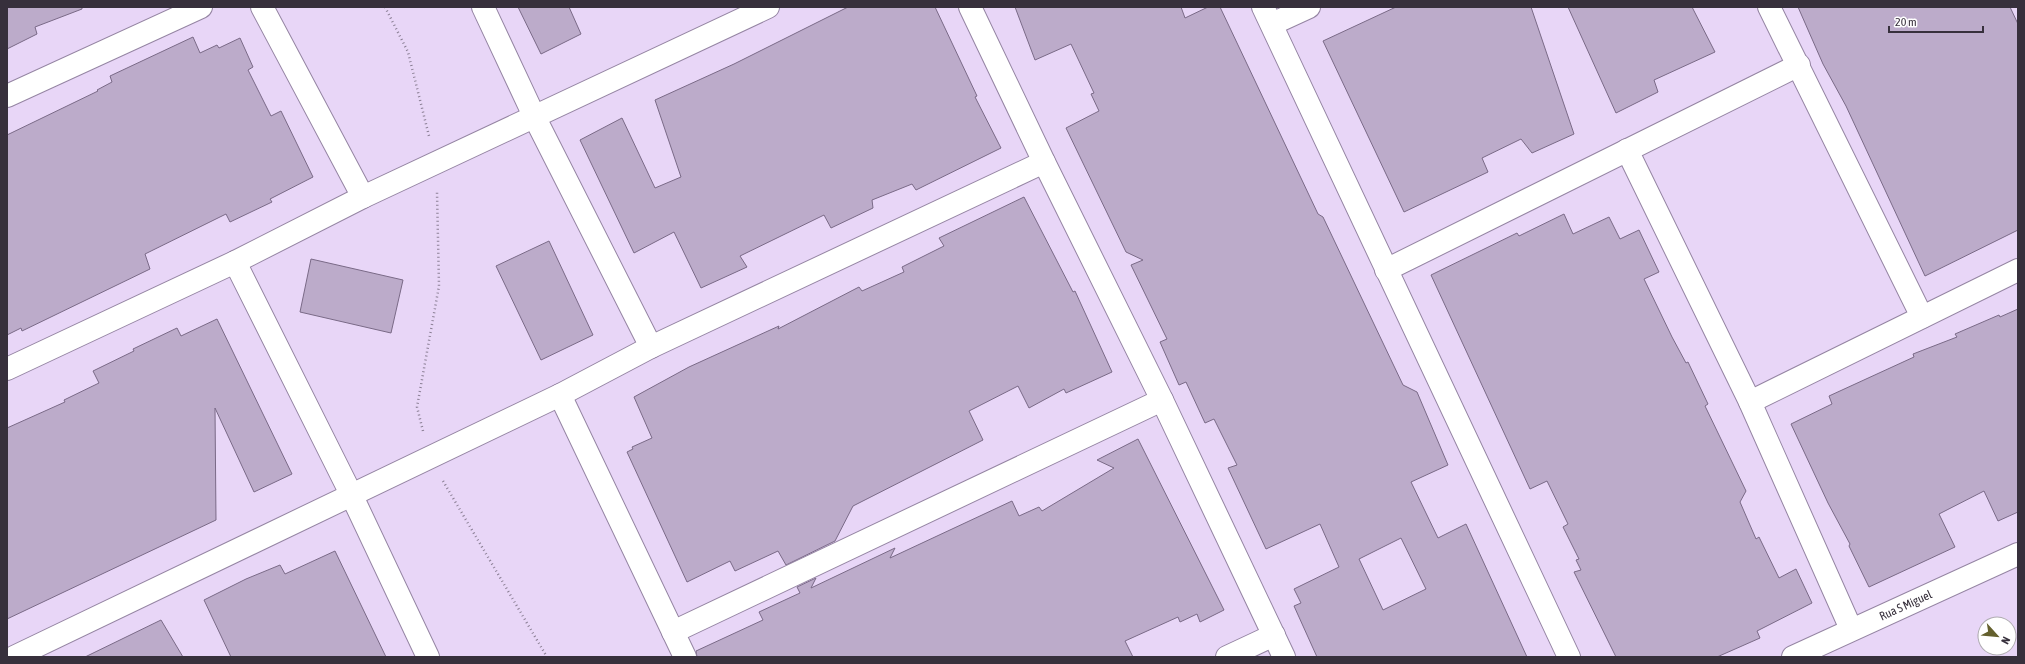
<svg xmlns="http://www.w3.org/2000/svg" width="2025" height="664" viewBox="0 0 2025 664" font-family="'Asap Condensed',sans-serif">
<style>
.building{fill:#bcabca;stroke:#7a6a87;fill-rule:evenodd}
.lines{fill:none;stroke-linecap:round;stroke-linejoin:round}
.minor-casing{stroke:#9585a3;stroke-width:24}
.path{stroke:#8c8096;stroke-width:2.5;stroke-dasharray:1 3;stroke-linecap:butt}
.minor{stroke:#fff;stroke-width:22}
.labels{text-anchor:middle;stroke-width:3.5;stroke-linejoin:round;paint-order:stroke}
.street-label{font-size:12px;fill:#37303c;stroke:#fff}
</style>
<rect width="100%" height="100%" fill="#e8d6f7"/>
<g class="building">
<path d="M 7,7 L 82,7 L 82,9 L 35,27 L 37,34 L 7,49 Z"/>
<path d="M 518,7 L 569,7 L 581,34 L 541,54 Z"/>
<path d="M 848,7 L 935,7 L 977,96 L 975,97 L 1001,148 L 916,190 L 912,184 L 872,200 L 873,208 L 831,228 L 824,215 L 740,256 L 747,267 L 701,288 L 674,232 L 634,253 L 580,140 L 622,118 L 655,188 L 681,177 L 655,100 L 734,64 Z"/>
<path d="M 1015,7 L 1181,7 L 1185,18 L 1208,7 L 1220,7 L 1318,214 L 1323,217 L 1403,385 L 1417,392 L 1448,465 L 1411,482 L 1438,538 L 1466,524 L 1527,657 L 1317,657 L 1294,606 L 1301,603 L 1294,589 L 1339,567 L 1320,524 L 1266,549 L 1228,468 L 1237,465 L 1214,419 L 1205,423 L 1186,382 L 1179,385 L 1160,342 L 1167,339 L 1131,265 L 1143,260 L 1126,252 L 1066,128 L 1099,111 L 1091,94 L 1094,93 L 1071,44 L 1035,60 ZM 1401,538 L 1426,589 L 1383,610 L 1359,559 Z"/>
<path d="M 1396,7 L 1531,7 L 1574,134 L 1532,153 L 1521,139 L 1482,158 L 1488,172 L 1404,212 L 1323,41 Z"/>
<path d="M 1568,7 L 1692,7 L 1715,52 L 1654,80 L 1658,92 L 1616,113 Z"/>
<path d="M 1798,7 L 2010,7 L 2018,24 L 2018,230 L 1925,276 L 1846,106 L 1823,64 Z"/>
<path d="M 193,37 L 200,53 L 217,45 L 219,48 L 240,38 L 253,67 L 248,70 L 271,116 L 281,111 L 313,177 L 270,199 L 272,202 L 230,222 L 226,214 L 145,254 L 150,269 L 22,331 L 21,328 L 7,335 L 7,135 L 98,91 L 97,90 L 112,82 L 110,76 Z"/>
<path d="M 1024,197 L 1073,292 L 1075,291 L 1112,372 L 1066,393 L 1064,389 L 1029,408 L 1018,386 L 969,411 L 983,440 L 853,506 L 835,541 L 786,565 L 778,551 L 735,571 L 730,561 L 687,582 L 627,452 L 633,449 L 632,447 L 652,438 L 634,397 L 689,367 L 779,326 L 778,329 L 859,287 L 862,291 L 904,272 L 902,267 L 944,246 L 939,238 Z"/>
<path d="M 1564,214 L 1573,234 L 1609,217 L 1620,239 L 1639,230 L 1659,272 L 1644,279 L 1672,337 L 1686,363 L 1688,362 L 1708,404 L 1705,406 L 1746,491 L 1740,502 L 1756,539 L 1759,537 L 1779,578 L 1796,569 L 1812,603 L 1757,631 L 1760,638 L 1717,657 L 1616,657 L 1574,572 L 1581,570 L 1576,560 L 1579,559 L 1563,527 L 1568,524 L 1547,481 L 1530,489 L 1431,275 L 1517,233 L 1519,236 Z"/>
<path d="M 549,241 L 593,335 L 541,360 L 496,266 Z"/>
<path d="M 311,259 L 403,280 L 391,333 L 300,312 Z"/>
<path d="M 2018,309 L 2018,512 L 1998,521 L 1984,491 L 1939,514 L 1955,547 L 1869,587 L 1849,546 L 1850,544 L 1828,503 L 1791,424 L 1832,404 L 1829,396 L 1914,357 L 1913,354 L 1957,337 L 1955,334 L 1999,315 L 2000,317 Z"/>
<path d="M 217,319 L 292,474 L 254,492 L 215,408 L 216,520 L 7,619 L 7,428 L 65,402 L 64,400 L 99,383 L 93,371 L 134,351 L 133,349 L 177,328 L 181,336 Z"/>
<path d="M 1138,439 L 1224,610 L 1200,622 L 1197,614 L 1180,622 L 1178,617 L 1125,641 L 1133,657 L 697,657 L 696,651 L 763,620 L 759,612 L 800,593 L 797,587 L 816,578 L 811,588 L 895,548 L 890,558 L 1012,501 L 1019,516 L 1039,507 L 1042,511 L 1114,468 L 1097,460 Z"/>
<path d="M 335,551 L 386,657 L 231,657 L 204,600 L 246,579 L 280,565 L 285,574 Z"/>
<path d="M 161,620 L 183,657 L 85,657 Z"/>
</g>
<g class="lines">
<g class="minor-casing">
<g id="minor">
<path d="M 262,7 L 363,197"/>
<path d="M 483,7 L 535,118 L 651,347"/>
<path d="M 970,7 L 1044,162 L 1162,400 L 1284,657"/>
<path d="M 1263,7 L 1569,657"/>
<path d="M 1769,7 L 1922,317"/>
<path d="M 1272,24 L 1309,7"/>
<path d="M 7,96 L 201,7"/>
<path d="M 1627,150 L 1750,402 L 1851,629"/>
<path d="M 235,262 L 351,494 L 428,657"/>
<path d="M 1386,270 L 1799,65"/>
<path d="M 7,369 L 235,262 L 363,197 L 768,7"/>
<path d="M 560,395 L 685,657"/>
<path d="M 1750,402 L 2018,270"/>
<path d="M 673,632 L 1162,400"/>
<path d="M 14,657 L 560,395 L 651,347 L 1044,162"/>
<path d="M 1227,657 L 1274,635"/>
<path id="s1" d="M 1793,657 L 2018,554"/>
</g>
</g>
<g class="path">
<path d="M 385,7 L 408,52 L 429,136"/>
<path d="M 423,431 L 417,407 L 439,286 L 437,192"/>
<path d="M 443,481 L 547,657"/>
</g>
<use href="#minor" class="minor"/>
</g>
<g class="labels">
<g class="street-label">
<text dy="4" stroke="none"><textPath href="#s1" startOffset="124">Rua S Miguel</textPath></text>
</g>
</g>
<rect width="2025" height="664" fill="none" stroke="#37303c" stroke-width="16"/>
<g transform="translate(1997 636) rotate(117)"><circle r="19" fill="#ffffff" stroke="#afacb1"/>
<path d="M0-3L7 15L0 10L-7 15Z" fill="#64602d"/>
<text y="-6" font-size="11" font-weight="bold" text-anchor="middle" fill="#37303c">N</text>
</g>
<path d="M1889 26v6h94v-6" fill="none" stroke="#37303c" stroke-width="2"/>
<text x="1895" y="26" font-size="12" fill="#37303c" stroke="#ffffff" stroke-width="3" paint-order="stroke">20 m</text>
</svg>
